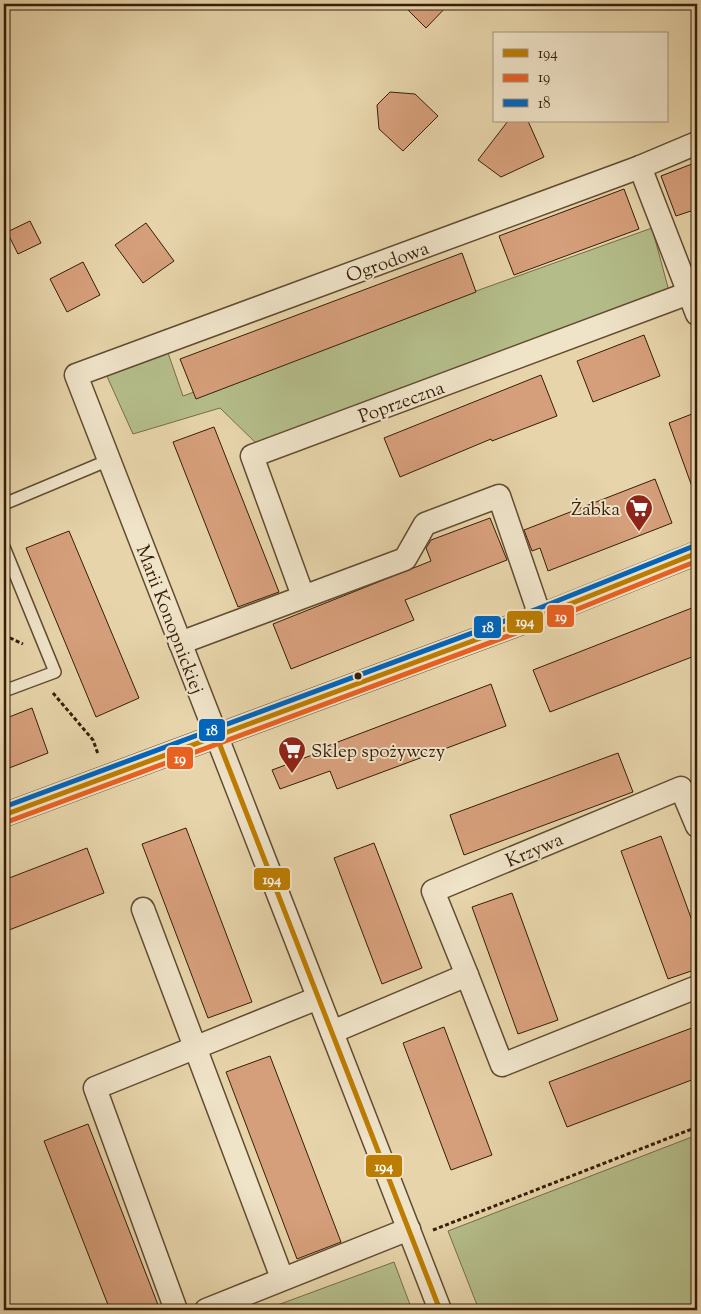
<svg xmlns="http://www.w3.org/2000/svg" width="701" height="1314" viewBox="0 0 701 1314" font-family="'Sorts Mill Goudy',serif">
<style>
.green{fill:#b4bd8a;stroke:#756e49}
.building{fill:#d69f7b;stroke:#361e08}
.lines{fill:none;stroke-linecap:round;stroke-linejoin:round}
.lane-casing{stroke:#624c30;stroke-width:14}
.street-casing{stroke:#624c30;stroke-width:25}
.path{stroke:#361e08;stroke-width:3;stroke-dasharray:4 2.5;stroke-linecap:butt}
.lane{stroke:#efe3c8;stroke-width:11}
.street{stroke:#efe3c8;stroke-width:22}
.bus-1-casing{stroke:#efe3c8;stroke-width:9}
.bus-2-casing{stroke:#efe3c8;stroke-width:9}
.bus-3-casing{stroke:#efe3c8;stroke-width:9}
.bus-1{stroke:#bd7d02;stroke-width:5}
.bus-2{stroke:#e96121;stroke-width:5}
.bus-3{stroke:#0065bd;stroke-width:5}
.bus-dot{fill:#361e08;stroke:#efe3c8;stroke-width:2}
.labels{text-anchor:middle;stroke-width:4;stroke-linejoin:round;paint-order:stroke}
.street-label{font-size:19px;fill:#361e08;stroke:#efe3c8}
.poi-label{font-size:19px;fill:#361e08;stroke:#efe3c8;text-anchor:end}
.line-badge{stroke:#efe3c8;stroke-width:2}
.badge-label{font-size:14px;text-anchor:middle;font-weight:bold;fill:#fff}
</style>
<rect width="100%" height="100%" fill="#e7d4aa"/>
<filter id="stains"><feTurbulence type="fractalNoise" baseFrequency=".004" numOctaves="4"/><feColorMatrix values="0 0 0 0 .2 0 0 0 0 .09 0 0 0 0 .02 0 0 0 .5 -.17"/></filter>
<radialGradient id="worn" r=".72"><stop offset=".6" stop-color="#630" stop-opacity="0"/><stop offset="1" stop-color="#630" stop-opacity=".3"/></radialGradient>
<g class="green">
<path d="M 652,228 L 669,291 L 257,444 L 220,408 L 133,434 L 105,372 L 167,350 L 183,396 Z"/>
<path d="M 697,1135 L 697,1310 L 479,1310 L 448,1231 Z"/>
<path d="M 394,1262 L 412,1310 L 264,1310 Z"/>
</g>
<g class="building">
<path d="M 402,4 L 449,4 L 426,28 Z"/>
<path d="M 390,92 L 415,94 L 438,116 L 403,151 L 379,129 L 377,105 Z"/>
<path d="M 508,121 L 528,121 L 544,157 L 501,177 L 478,160 Z"/>
<path d="M 697,162 L 697,209 L 676,216 L 661,176 Z"/>
<path d="M 624,189 L 639,229 L 514,275 L 499,236 Z"/>
<path d="M 30,221 L 41,243 L 18,254 L 7,232 Z"/>
<path d="M 146,223 L 174,261 L 143,283 L 115,245 Z"/>
<path d="M 462,253 L 476,292 L 196,399 L 180,359 Z"/>
<path d="M 83,262 L 100,295 L 67,312 L 50,279 Z"/>
<path d="M 644,335 L 660,376 L 593,402 L 577,361 Z"/>
<path d="M 541,375 L 557,416 L 492,441 L 491,439 L 400,477 L 384,438 Z"/>
<path d="M 697,412 L 697,494 L 695,495 L 669,423 Z"/>
<path d="M 214,427 L 279,592 L 238,607 L 173,442 Z"/>
<path d="M 655,479 L 672,523 L 548,571 L 540,548 L 532,551 L 524,530 Z"/>
<path d="M 490,518 L 507,560 L 405,600 L 414,620 L 291,669 L 273,624 L 431,561 L 426,548 L 431,540 Z"/>
<path d="M 69,531 L 139,698 L 96,717 L 26,548 Z"/>
<path d="M 697,606 L 697,655 L 550,712 L 533,670 Z"/>
<path d="M 491,684 L 506,726 L 337,789 L 330,771 L 280,789 L 272,770 L 323,751 L 322,748 Z"/>
<path d="M 32,708 L 48,753 L 4,770 L 4,719 Z"/>
<path d="M 618,753 L 633,792 L 464,855 L 450,815 Z"/>
<path d="M 186,828 L 252,1002 L 208,1018 L 142,844 Z"/>
<path d="M 661,836 L 697,934 L 697,969 L 668,979 L 621,851 Z"/>
<path d="M 374,843 L 422,968 L 382,984 L 334,858 Z"/>
<path d="M 87,848 L 104,893 L 4,932 L 4,880 Z"/>
<path d="M 512,893 L 558,1020 L 518,1034 L 472,907 Z"/>
<path d="M 697,1026 L 697,1078 L 567,1127 L 549,1082 Z"/>
<path d="M 444,1027 L 492,1155 L 451,1170 L 403,1043 Z"/>
<path d="M 270,1056 L 341,1242 L 297,1259 L 226,1072 Z"/>
<path d="M 88,1124 L 160,1310 L 110,1310 L 44,1141 Z"/>
</g>
<g class="lines">
<g class="lane-casing">
<g id="lane">
<path d="M 4,504 L 109,460"/>
<path d="M 4,547 L 55,672 L 4,691"/>
</g>
</g>
<g class="street-casing">
<g id="street">
<path d="M 640,167 L 697,314"/>
<path d="M 303,596 L 252,456 L 689,293"/>
<path d="M 180,643 L 405,559 L 425,524 L 499,496 L 540,616"/>
<path d="M 4,815 L 540,616 L 697,553"/>
<path d="M 143,909 L 282,1278"/>
<path d="M 467,975 L 433,891 L 681,788 L 697,826"/>
<path d="M 332,1032 L 467,975 L 502,1065 L 697,987"/>
<path d="M 176,1310 L 95,1088 L 318,998"/>
<path d="M 206,1310 L 409,1229"/>
<path d="M 440,1310 L 76,375 L 640,167 L 697,143"/>
</g>
</g>
<g class="path">
<path d="M 4,635 L 23,644"/>
<path d="M 53,693 L 93,740 L 98,754"/>
<path d="M 433,1230 L 697,1127"/>
</g>
<use href="#lane" class="lane"/>
<use href="#street" class="street"/>
<g class="bus-1-casing">
<g id="bus-1">
<path d="M 216,735 L 440,1310"/>
<path d="M 4,815 L 540,616 L 697,553"/>
</g>
</g>
<g class="bus-2-casing">
<path id="bus-2" d="M 7,822 L 543,623 L 697,561"/>
</g>
<g class="bus-3-casing">
<path id="bus-3" d="M 4,807 L 537,609 L 694,546"/>
</g>
<use href="#bus-1" class="bus-1"/>
<use href="#bus-2" class="bus-2"/>
<use href="#bus-3" class="bus-3"/>
</g>
<defs>
<g id="supermarket-pin" transform="scale(1.4375)"><path d="M0 17L-7.5 6A9.5 9.5 0 1 1 7.5 6Z" fill="#8f2418" stroke="#efe3c8"/><path d="M-6-5.5h2.5l.6 2H6L4.5 2H-2.5L-4.4-4H-6ZM-1.5 3.2a1.3 1.3 0 1 0 .1 0ZM3 3.2a1.3 1.3 0 1 0 .1 0Z" fill="#fff"/></g>
</defs>
<g fill-rule="evenodd">
<use href="#supermarket-pin" x="639" y="508"/>
<use href="#supermarket-pin" x="292" y="750"/>
</g>
<circle class="bus-dot" cx="358" cy="676" r="4.5"/>
<g class="labels">
<g class="street-label">
<text transform="translate(387 261) rotate(-20)" y="7">Ogrodowa</text>
<text transform="translate(401 401) rotate(-20)" y="7">Poprzeczna</text>
<text transform="translate(171 619) rotate(69)" y="7">Marii Konopnickiej</text>
<text transform="translate(534 849) rotate(-23)" y="7">Krzywa</text>
</g>
<g class="poi-label">
<text x="620" y="515">Żabka</text>
<text x="311" y="757" text-anchor="start">Sklep spożywczy</text>
</g>
</g>
<g class="line-badge">
<rect x="546" y="604" width="29" height="24" rx="5" fill="#e96121"/>
<rect x="506" y="610" width="38" height="24" rx="5" fill="#bd7d02"/>
<rect x="473" y="615" width="29" height="24" rx="5" fill="#0065bd"/>
<rect x="198" y="718" width="28" height="24" rx="5" fill="#0065bd"/>
<rect x="166" y="746" width="28" height="24" rx="5" fill="#e96121"/>
<rect x="253" y="867" width="38" height="24" rx="5" fill="#bd7d02"/>
<rect x="365" y="1154" width="38" height="24" rx="5" fill="#bd7d02"/>
</g>
<g class="badge-label">
<text x="561" y="621">19</text>
<text x="525" y="626">194</text>
<text x="488" y="632">18</text>
<text x="212" y="735">18</text>
<text x="180" y="763">19</text>
<text x="272" y="884">194</text>
<text x="384" y="1171">194</text>
</g>
<rect width="701" height="1314" fill="none" stroke="#e7d4aa" stroke-width="20"/>
<rect x="5" y="5" width="691" height="1304" fill="none" stroke="#361e08" stroke-width="2.5"/>
<rect x="10" y="10" width="681" height="1294" fill="none" stroke="#361e08"/>
<rect x="493" y="32" width="175" height="90" fill="#efe3c8" stroke="#a5947b"/>
<rect x="503" y="49" width="25" height="8" fill="#bd7d02" stroke="#a5947b"/>
<text x="538" y="58" font-size="15" fill="#361e08">194</text>
<rect x="503" y="74" width="25" height="8" fill="#e96121" stroke="#a5947b"/>
<text x="538" y="82" font-size="15" fill="#361e08">19</text>
<rect x="503" y="99" width="25" height="8" fill="#0065bd" stroke="#a5947b"/>
<text x="538" y="108" font-size="15" fill="#361e08">18</text>
<rect width="100%" height="100%" filter="url(#stains)"/>
<rect width="100%" height="100%" fill="url(#worn)"/>
</svg>
